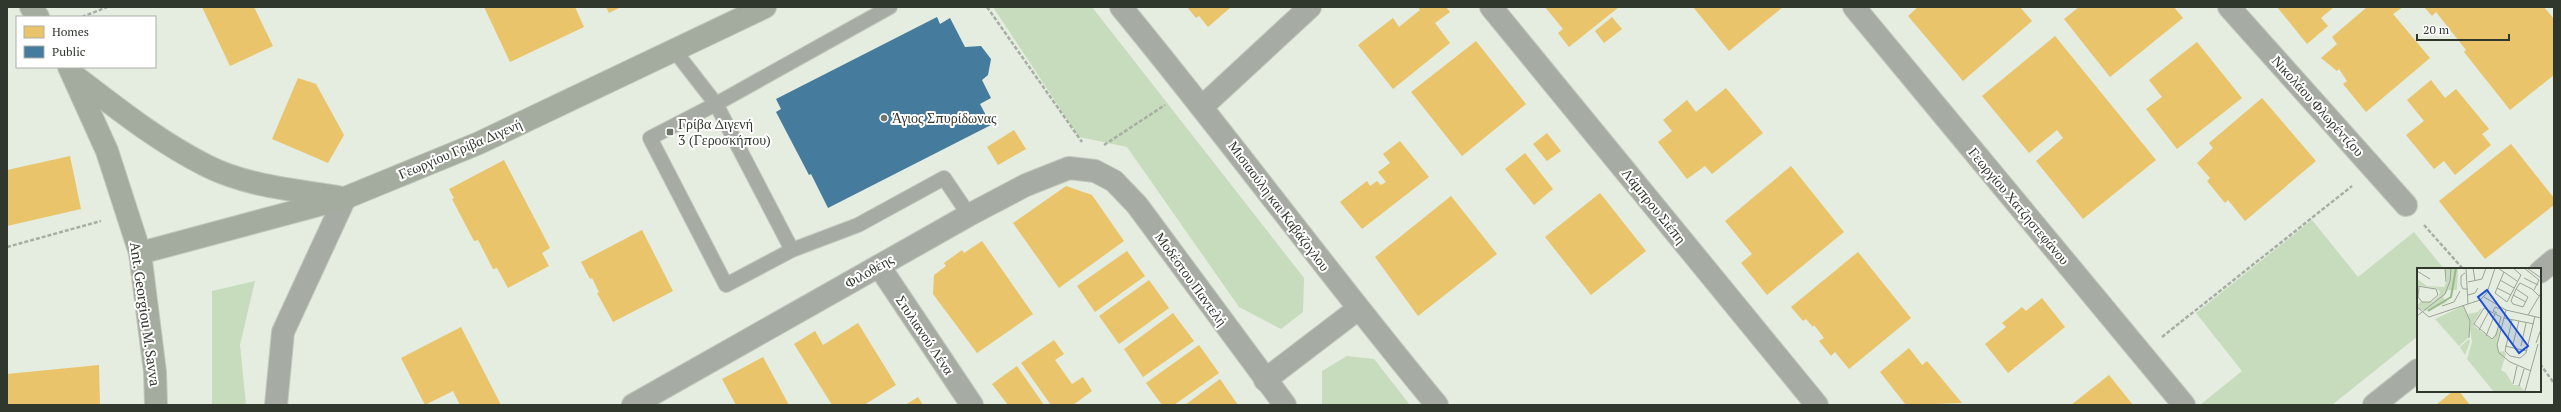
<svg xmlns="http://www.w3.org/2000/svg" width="2561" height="412" viewBox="0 0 2561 412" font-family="'PT Serif',serif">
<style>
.green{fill:#c7dcbc}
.homes{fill:#e9c46a}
.public{fill:#457b9d}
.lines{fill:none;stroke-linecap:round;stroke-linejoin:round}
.lane-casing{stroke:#c1c8bc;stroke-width:16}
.street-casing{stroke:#c1c8bc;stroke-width:24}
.secondary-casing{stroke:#c1c8bc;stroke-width:24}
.path{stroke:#a8aea4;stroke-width:2.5;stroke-dasharray:4 2;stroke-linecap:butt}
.lane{stroke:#a6aca3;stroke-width:14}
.street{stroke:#a6aca3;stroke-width:22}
.secondary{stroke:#a4ac9f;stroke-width:22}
.poi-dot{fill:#6f776b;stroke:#fff;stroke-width:1.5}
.labels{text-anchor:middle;stroke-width:4;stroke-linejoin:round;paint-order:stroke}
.street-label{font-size:14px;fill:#30372d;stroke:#fff}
.poi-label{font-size:14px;fill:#30372d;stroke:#fff;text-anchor:start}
.inset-river{fill:none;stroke:#99b889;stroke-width:2}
.inset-road{fill:none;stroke:#9ca498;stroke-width:1}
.view{fill:#1d4ed8;fill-opacity:0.15;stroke:#1d4ed8;stroke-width:2}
.inset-edge{fill:none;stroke:#30372d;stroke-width:2}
</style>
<rect width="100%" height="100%" fill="#e4eddf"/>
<g class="green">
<path d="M 993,7 L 1092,7 L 1304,278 L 1303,312 L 1281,329 L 1239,307 L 1127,147 L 1079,137 Z"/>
<path d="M 2312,220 L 2358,277 L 2414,232 L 2444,269 L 2418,269 L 2418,336 L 2332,405 L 2200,405 L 2242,371 L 2196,313 Z"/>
<path d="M 255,281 L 240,345 L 246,405 L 212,405 L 212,291 Z"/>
<path d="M 1347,356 L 1374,359 L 1410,405 L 1322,405 L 1322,371 Z"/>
</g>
<g class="homes">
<path d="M 202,7 L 254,7 L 273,46 L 230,66 Z"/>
<path d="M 484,7 L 575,7 L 584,27 L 510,62 Z"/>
<path d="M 606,7 L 621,7 L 609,13 Z"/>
<path d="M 1187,7 L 1231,7 L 1208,27 L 1199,16 L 1196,18 Z"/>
<path d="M 1418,7 L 1446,7 L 1450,12 L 1435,23 L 1450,43 L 1393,89 L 1358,45 L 1393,18 L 1399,27 L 1420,10 Z"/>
<path d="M 1545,7 L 1619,7 L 1569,47 L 1558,33 L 1563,29 Z"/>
<path d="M 1693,7 L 1783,7 L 1729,51 Z"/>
<path d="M 1918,7 L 2020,7 L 2032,21 L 1963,81 L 1908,16 Z"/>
<path d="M 2079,7 L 2174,7 L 2183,18 L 2110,77 L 2064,19 Z"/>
<path d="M 2277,7 L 2334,7 L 2321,18 L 2328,26 L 2307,44 Z"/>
<path d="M 2367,7 L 2403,7 L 2393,14 L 2430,58 L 2366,112 L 2343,84 L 2347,81 L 2339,69 L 2337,71 L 2321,58 L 2337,44 L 2332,37 Z"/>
<path d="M 2424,7 L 2544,7 L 2554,19 L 2554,75 L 2510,110 L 2464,52 L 2466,50 L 2436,12 L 2432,16 Z"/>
<path d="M 1612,17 L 1622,29 L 1604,43 L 1595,31 Z"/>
<path d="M 2055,36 L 2156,160 L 2083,219 L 2036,161 L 2063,138 L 2057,130 L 2029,153 L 1982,96 Z"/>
<path d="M 1476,41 L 1526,104 L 1462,156 L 1411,92 Z"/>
<path d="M 2197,42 L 2242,98 L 2177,149 L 2146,109 L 2162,97 L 2149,80 Z"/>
<path d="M 298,78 L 316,84 L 344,135 L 328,163 L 272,139 Z"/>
<path d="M 2431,80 L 2445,98 L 2456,89 L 2489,129 L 2482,134 L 2491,145 L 2455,175 L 2444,161 L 2434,169 L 2406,135 L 2424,121 L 2407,100 Z"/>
<path d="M 1726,88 L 1763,133 L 1712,174 L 1705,166 L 1687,179 L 1658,142 L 1672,131 L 1663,120 L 1687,100 L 1696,112 Z"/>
<path d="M 2262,98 L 2316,161 L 2245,221 L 2228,200 L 2225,203 L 2207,181 L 2210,178 L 2197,163 L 2213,148 L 2209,143 Z"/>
<path d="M 1014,130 L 1026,149 L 998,165 L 987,147 Z"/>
<path d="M 1547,133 L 1561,151 L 1547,161 L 1533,144 Z"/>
<path d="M 1400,141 L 1429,177 L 1362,229 L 1340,202 L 1367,181 L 1370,186 L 1377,181 L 1381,185 L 1386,182 L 1378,172 L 1390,163 L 1383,154 Z"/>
<path d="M 2511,144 L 2554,198 L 2554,205 L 2485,259 L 2439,201 Z"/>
<path d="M 1525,153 L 1553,189 L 1534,205 L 1505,169 Z"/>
<path d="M 70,156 L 81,209 L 7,226 L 7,170 Z"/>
<path d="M 504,160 L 550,248 L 542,253 L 549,266 L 508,288 L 497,268 L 493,269 L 478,240 L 474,241 L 452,199 L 454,198 L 449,189 Z"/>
<path d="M 1791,166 L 1844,232 L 1767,295 L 1741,263 L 1752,254 L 1725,221 Z"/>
<path d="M 1066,186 L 1092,195 L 1124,241 L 1059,288 L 1013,223 Z"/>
<path d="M 1600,193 L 1646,251 L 1591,295 L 1545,237 Z"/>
<path d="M 1451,196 L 1497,254 L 1418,316 L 1375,257 Z"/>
<path d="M 642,230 L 673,291 L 613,322 L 597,293 L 599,292 L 592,278 L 590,279 L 581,262 Z"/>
<path d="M 982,241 L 1033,314 L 977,353 L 933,294 L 934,275 L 946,266 L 944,263 L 962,250 L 964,253 Z"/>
<path d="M 1127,251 L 1145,276 L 1095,312 L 1077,286 Z"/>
<path d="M 1858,252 L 1911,318 L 1849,369 L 1835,352 L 1831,356 L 1819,341 L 1824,338 L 1814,325 L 1813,327 L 1806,319 L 1803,321 L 1791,307 Z"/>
<path d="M 1149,280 L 1169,308 L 1119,344 L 1099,316 Z"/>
<path d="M 2042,298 L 2065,327 L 2008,373 L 1985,344 L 2006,327 L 2002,323 L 2022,307 L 2026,311 Z"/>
<path d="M 1173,313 L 1194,341 L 1143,377 L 1124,349 Z"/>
<path d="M 858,323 L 896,385 L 864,405 L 832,405 L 794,344 L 815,331 L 823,345 Z"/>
<path d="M 461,327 L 501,405 L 460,405 L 453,391 L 425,405 L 401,358 Z"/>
<path d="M 1054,340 L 1064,354 L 1055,360 L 1072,384 L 1083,377 L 1092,391 L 1073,405 L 1051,405 L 1021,363 Z"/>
<path d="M 1199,345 L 1219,373 L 1174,405 L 1162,405 L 1146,383 Z"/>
<path d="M 1909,348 L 1922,365 L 1927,361 L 1962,403 L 1906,405 L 1880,372 Z"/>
<path d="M 763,357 L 789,405 L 736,405 L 722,379 Z"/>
<path d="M 99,365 L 100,405 L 7,405 L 7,374 Z"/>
<path d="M 1017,366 L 1044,405 L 1008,405 L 992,384 Z"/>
<path d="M 2109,375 L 2133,405 L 2071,405 Z"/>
<path d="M 1220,379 L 1238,405 L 1185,405 Z"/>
<path d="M 2453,391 L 2459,391 L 2470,405 L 2436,405 Z"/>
<path d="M 918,397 L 923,405 L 905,405 Z"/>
</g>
<path class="public" d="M 937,17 L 940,24 L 950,18 L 965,47 L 981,46 L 991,59 L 988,75 L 982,80 L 991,98 L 980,104 L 991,125 L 828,208 L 811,174 L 809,175 L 776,112 L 781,109 L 776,99 Z"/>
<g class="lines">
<g class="lane-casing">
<g id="lane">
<path d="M 890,7 L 716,104 L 650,138 L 726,285 L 792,250 L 858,225 L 944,178 L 969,215"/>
<path d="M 674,50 L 716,104 L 792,250"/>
</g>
</g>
<g class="street-casing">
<g id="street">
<path d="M 1121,7 C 1229,138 1329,275 1437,405"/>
<path d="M 1491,7 L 1817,405"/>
<path d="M 1854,7 L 2184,405"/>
<path d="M 2229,7 L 2406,205"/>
<path d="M 1203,106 L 1310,7"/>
<path d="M 879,266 L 972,405"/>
<path d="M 2540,272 L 2554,260"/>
<path d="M 1265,380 L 1358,309"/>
<path d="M 276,405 L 283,332 L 345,198"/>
<path d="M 633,405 L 969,215 L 1026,185 L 1069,168 L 1095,171 L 1114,181 L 1137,205 L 1285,405"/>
<path d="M 2374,405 L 2418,370"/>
</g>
</g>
<g class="secondary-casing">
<g id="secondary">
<path d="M 31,7 L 38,17"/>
<path d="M 69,67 L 107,151 L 140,253 L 155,372 L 156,405"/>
<path d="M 76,77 C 118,109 159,142 207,166 C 247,186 294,190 338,197"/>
<path d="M 140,253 L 345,198 L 479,143 L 765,7"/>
</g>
</g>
<g class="path">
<path d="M 987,7 L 1082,142"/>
<path d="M 82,17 L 107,7"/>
<path d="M 1104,145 L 1165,105"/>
<path d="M 2424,225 L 2463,269"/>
<path d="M 7,247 L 101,221"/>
<path d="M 2162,337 L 2352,186"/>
<path d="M 2540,364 L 2554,383"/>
</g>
<use href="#lane" class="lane"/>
<use href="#street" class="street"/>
<use href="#secondary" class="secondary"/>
</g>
<g class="poi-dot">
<circle cx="884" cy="118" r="4"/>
<rect x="666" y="128" width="8" height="8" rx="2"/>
</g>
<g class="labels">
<g class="street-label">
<text transform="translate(2318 106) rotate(48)" y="5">Νικολάου Φλωρέντζου</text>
<text transform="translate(460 149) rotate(-23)" y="5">Γεωργίου Γρίβα Διγενή</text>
<text transform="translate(1279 206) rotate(53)" y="5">Μισιαούλη και Καβάζογλου</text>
<text transform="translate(1654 206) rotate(51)" y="5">Λάμπρου Σιέπη</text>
<text transform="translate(2019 206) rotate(50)" y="5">Γεωργίου Χατζηστεφάνου</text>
<text transform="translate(869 271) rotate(-30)" y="5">Φιλοθέης</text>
<text transform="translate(1191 279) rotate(54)" y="5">Μοδέστου Παντελή</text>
<text transform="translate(145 314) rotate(82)" y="5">Ant. Georgiou M. Savva</text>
<text transform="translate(925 335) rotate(56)" y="5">Στυλιανού Λένα</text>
</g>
<g class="poi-label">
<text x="892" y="123">Άγιος Σπυρίδωνας</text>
<text x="678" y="129">Γρίβα Διγενή<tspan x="678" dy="16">3 (Γεροσκήπου)</tspan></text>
</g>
</g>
<g transform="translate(2417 268)">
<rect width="124" height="124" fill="#e4eddf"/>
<path d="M 28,0 L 41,0 L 40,22 L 31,22 L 26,29 L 30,34 L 22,38 L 9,43 L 3,41 L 0,38 L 3,34 L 15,34 L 22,28 L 23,24 L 19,20 L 0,17 L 0,11 L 10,18 L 27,19 L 30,13 ZM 46,38 L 52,51 L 52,69 L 42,78 L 18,51 ZM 63,41 L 65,41 L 57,54 L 58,59 L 75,71 L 84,57 L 80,75 L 82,84 L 87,83 L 89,86 L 84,102 L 89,105 L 96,117 L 102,117 L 108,124 L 77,124 L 50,91 L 55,74 L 51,46 L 61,44 ZM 52,71 L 53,74 L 48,87 L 43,79 Z" fill="#c7dcbc"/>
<path class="inset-river" d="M 11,43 L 34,29 L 39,0"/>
<path class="inset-road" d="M 28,0 L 29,14M 49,0 L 51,36M 56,0 L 58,13M 81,0 L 100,13M 107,0 L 122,12 L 117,22M 110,0 L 124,10M 0,3 L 13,11M 87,4 L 78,25 L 90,34 L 104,7 L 96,0M 48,5 L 44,8 L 44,17 L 46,21 L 51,21M 107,10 L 121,17M 83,12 L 97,20M 51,14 L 65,11 L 69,0M 0,18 L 19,21 L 21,27 L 13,34 L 5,34 L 1,29 L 2,19M 80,20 L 94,27M 99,21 L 111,29 L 106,39 L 96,36 L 94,33 L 99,21 L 103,15 L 115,21 L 122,28M 51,27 L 58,25 L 61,20M 96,27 L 109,34M 67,29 L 89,42 L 124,50M 46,37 L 53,53 L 52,70M 25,38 L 37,34 L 43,23M 0,39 L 12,49M 67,40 L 84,49 L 79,67 L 75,71 L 57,56 ZM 89,42 L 80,77 L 82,85 L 93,94 L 114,103M 80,45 L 76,43 L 78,39 L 86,42M 111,47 L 124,25M 0,48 L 28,26 L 33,13 L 34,0M 12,49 L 63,32 L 70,25 L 78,0M 87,50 L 117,56M 95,52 L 88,83 L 93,88 L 103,90 L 109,85 L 118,48M 62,62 L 72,43M 69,68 L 78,46M 119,75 L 124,61M 96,76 L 102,53M 88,78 L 110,83M 104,78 L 109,55M 96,116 L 100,98M 102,118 L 107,101M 108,123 L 121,76"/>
<path class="view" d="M 70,22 L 111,78 L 102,85 L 61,29 Z"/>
<rect width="124" height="124" class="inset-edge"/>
</g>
<rect width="2561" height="412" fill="none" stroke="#30372d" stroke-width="16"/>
<rect x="16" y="16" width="140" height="52" fill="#ffffff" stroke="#acafab"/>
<rect x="24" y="26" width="20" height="12" fill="#e9c46a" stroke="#acafab"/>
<text x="52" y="36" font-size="12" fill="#30372d">Homes</text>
<rect x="24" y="46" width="20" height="12" fill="#457b9d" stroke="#acafab"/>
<text x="52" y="56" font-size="12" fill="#30372d">Public</text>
<path d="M2417 34v6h92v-6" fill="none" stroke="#30372d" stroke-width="2"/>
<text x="2423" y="34" font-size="12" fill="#30372d" stroke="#ffffff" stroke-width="3" paint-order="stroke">20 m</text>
</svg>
